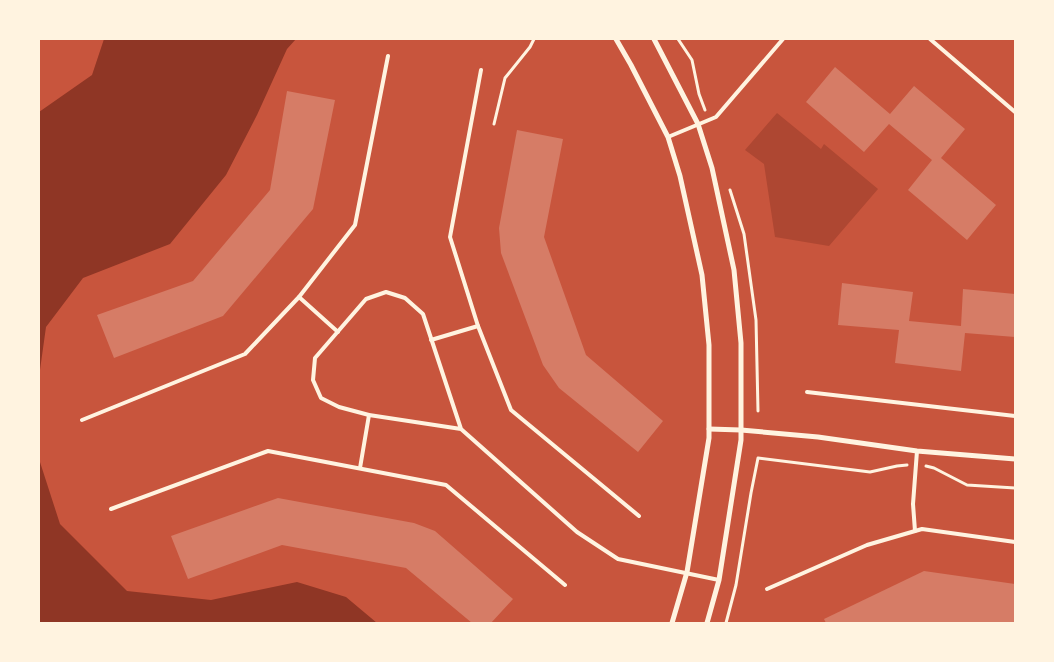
<svg xmlns="http://www.w3.org/2000/svg" width="1054" height="662" viewBox="0 0 1054 662" font-family="Barlow,sans-serif">
<style>
.green{fill:#ae4732}
.water{fill:#8f3625}
.building{fill:#d67c66}
.lines{fill:none;stroke-linecap:round;stroke-linejoin:round}
.path{stroke:#fff3e0;stroke-width:3}
.service{stroke:#fff3e0;stroke-width:4}
.minor{stroke:#fff3e0;stroke-width:5}
</style>
<rect width="100%" height="100%" fill="#c8553d"/>
<path class="green" d="M 777,113 L 821,149 L 824,144 L 878,189 L 829,246 L 775,237 L 764,164 L 745,150 Z"/>
<g class="water">
<path d="M 104,39 L 296,39 L 287,49 L 257,115 L 226,175 L 170,244 L 83,278 L 46,327 L 39,377 L 39,112 L 92,75 Z"/>
<path d="M 39,459 L 60,524 L 127,591 L 211,600 L 297,582 L 346,597 L 377,623 L 39,623 Z"/>
</g>
<g class="building">
<path d="M 835,67 L 890,114 L 914,86 L 965,129 L 941,158 L 996,205 L 967,240 L 908,190 L 932,160 L 889,124 L 864,152 L 806,102 Z"/>
<path d="M 287,91 L 335,100 L 313,209 L 223,316 L 114,358 L 97,315 L 193,281 L 270,190 Z"/>
<path d="M 517,130 L 563,139 L 544,237 L 586,355 L 663,421 L 638,452 L 559,388 L 543,365 L 501,253 L 499,228 Z"/>
<path d="M 842,283 L 913,292 L 909,321 L 961,326 L 963,289 L 1015,294 L 1015,337 L 965,333 L 961,371 L 895,363 L 899,330 L 838,325 Z"/>
<path d="M 278,498 L 414,523 L 435,531 L 513,599 L 491,623 L 472,623 L 406,568 L 282,545 L 188,579 L 171,536 Z"/>
<path d="M 924,571 L 1015,584 L 1015,623 L 826,623 L 824,619 Z"/>
</g>
<g class="lines">
<g class="path">
<path d="M 678,39 L 692,60 L 699,94 L 705,110"/>
<path d="M 494,124 L 505,78 L 530,47 L 534,39"/>
<path d="M 730,190 L 744,234 L 756,320 L 758,411"/>
<path d="M 926,466 L 934,468 L 967,485 L 1015,488"/>
<path d="M 726,623 L 736,585 L 751,493 L 758,458 L 870,472 L 897,466 L 907,465"/>
</g>
<g class="service">
<path d="M 930,39 L 1015,112"/>
<path d="M 481,70 L 450,237 L 478,326 L 511,410 L 639,516"/>
<path d="M 668,137 L 716,117 L 783,39"/>
<path d="M 299,297 L 338,332"/>
<path d="M 431,340 L 478,326"/>
<path d="M 807,392 L 1015,416"/>
<path d="M 82,420 L 245,354 L 299,297 L 355,225 L 388,56"/>
<path d="M 461,429 L 423,314 L 405,298 L 386,292 L 366,299 L 315,358 L 313,380 L 321,398 L 339,407 L 369,415 L 461,429 L 577,532 L 618,559 L 719,580"/>
<path d="M 360,468 L 369,415"/>
<path d="M 111,509 L 268,451 L 446,485 L 565,585"/>
<path d="M 915,531 L 913,504 L 917,451"/>
<path d="M 767,589 L 867,545 L 922,529 L 1015,542"/>
</g>
<g class="minor">
<path d="M 616,39 L 631,65 L 668,137 L 680,176 L 702,275 L 709,345 L 709,438 L 687,572 L 672,623"/>
<path d="M 654,39 L 698,124 L 712,168 L 734,270 L 741,343 L 741,440 L 719,580 L 707,623"/>
<path d="M 709,429 L 741,430 L 818,437 L 917,451 L 1015,459"/>
</g>
</g>
<rect width="1054" height="662" fill="none" stroke="#fff3e0" stroke-width="80"/>
</svg>
